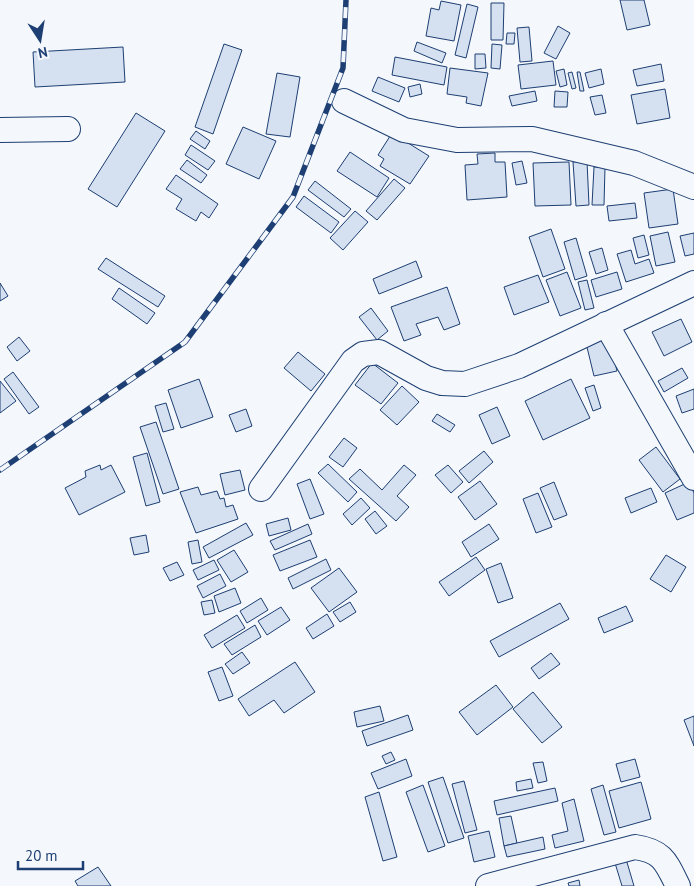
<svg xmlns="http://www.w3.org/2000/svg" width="694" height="886" viewBox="0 0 694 886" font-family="'PT Sans',sans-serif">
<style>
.building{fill:#d5e0f0;stroke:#1d3f73}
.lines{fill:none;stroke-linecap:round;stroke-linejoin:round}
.minor-casing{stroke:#1d3f73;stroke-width:26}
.minor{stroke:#f4f7fb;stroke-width:24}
.rail-casing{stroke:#1d3f73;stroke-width:5.5}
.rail{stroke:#f4f7fb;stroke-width:4;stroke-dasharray:11;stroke-linecap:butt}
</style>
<rect width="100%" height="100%" fill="#f4f7fb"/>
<g class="building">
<path d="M 620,0 L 644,0 L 650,25 L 627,30 Z"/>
<path d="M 441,1 L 461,5 L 454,41 L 426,36 L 431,8 L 439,10 Z"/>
<path d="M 491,3 L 504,3 L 503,40 L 491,40 Z"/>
<path d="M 467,4 L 478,7 L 466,58 L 455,55 Z"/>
<path d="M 558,26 L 570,33 L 556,59 L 544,53 Z"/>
<path d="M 529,27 L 532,61 L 520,62 L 517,28 Z"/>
<path d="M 507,33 L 515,33 L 514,44 L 506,44 Z"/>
<path d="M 417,42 L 446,53 L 442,63 L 414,51 Z"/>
<path d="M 224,44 L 242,50 L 213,134 L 195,127 Z"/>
<path d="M 492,44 L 502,45 L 500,69 L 491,68 Z"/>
<path d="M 123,47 L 125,82 L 35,87 L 33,52 Z"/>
<path d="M 475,54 L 485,54 L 486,68 L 475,69 Z"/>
<path d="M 395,57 L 447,67 L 444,85 L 392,75 Z"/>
<path d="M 553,61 L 556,85 L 521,89 L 518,65 Z"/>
<path d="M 661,64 L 664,81 L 637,86 L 633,70 Z"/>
<path d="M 450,68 L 488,73 L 481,106 L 466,103 L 467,97 L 447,94 Z"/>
<path d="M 564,69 L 567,85 L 560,87 L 556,71 Z"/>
<path d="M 601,69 L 604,84 L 589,88 L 585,73 Z"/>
<path d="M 572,72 L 576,88 L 572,89 L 568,73 Z"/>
<path d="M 577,72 L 580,72 L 584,91 L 580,91 Z"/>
<path d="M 277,73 L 300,77 L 290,137 L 266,134 Z"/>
<path d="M 378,77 L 405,88 L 399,102 L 372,91 Z"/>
<path d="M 420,84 L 422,94 L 410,97 L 408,87 Z"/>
<path d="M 665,89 L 670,118 L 637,124 L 631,95 Z"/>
<path d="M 535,91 L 537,101 L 512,106 L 509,96 Z"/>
<path d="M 555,91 L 568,92 L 567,107 L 554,107 Z"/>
<path d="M 602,95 L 606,113 L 595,115 L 590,97 Z"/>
<path d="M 136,113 L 165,131 L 117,207 L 88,189 Z"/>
<path d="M 243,127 L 276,141 L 259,179 L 226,164 Z"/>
<path d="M 196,131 L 210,141 L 205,149 L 190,139 Z"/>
<path d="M 392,133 L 429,156 L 410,184 L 380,166 L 384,159 L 378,155 Z"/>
<path d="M 191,145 L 215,161 L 208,170 L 185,155 Z"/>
<path d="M 350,152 L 389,178 L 377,197 L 337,171 Z"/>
<path d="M 495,153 L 495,162 L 505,162 L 507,197 L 467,200 L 465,165 L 478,164 L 477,154 Z"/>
<path d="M 187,160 L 207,175 L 201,183 L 180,169 Z"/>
<path d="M 522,161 L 527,183 L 516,185 L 512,163 Z"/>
<path d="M 587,161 L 589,205 L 576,206 L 573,162 Z"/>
<path d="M 569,162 L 571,205 L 535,206 L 533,163 Z"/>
<path d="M 594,167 L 605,167 L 604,205 L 592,205 Z"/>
<path d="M 176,175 L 218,204 L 209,218 L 201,212 L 196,221 L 176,209 L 182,199 L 166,189 Z"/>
<path d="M 394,179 L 405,188 L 377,220 L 366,211 Z"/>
<path d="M 315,181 L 351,209 L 344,217 L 308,190 Z"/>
<path d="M 673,189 L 678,224 L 649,228 L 644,193 Z"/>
<path d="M 304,196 L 339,222 L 331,233 L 296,207 Z"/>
<path d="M 635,203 L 637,218 L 609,221 L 607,206 Z"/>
<path d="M 355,211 L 368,222 L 343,250 L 330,238 Z"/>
<path d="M 551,229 L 565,269 L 543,277 L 529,237 Z"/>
<path d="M 668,232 L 675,262 L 656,266 L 650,236 Z"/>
<path d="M 694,233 L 694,254 L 685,256 L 680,236 Z"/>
<path d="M 644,235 L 649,255 L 638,258 L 633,238 Z"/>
<path d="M 576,238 L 587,276 L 575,280 L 564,242 Z"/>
<path d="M 602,248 L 608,270 L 596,274 L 589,252 Z"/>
<path d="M 631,250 L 635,264 L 649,259 L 654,273 L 626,282 L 617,254 Z"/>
<path d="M 106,258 L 165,296 L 158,307 L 98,269 Z"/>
<path d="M 416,261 L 422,277 L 379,294 L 373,279 Z"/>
<path d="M 567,272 L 581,308 L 560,316 L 546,280 Z"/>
<path d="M 617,272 L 622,289 L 596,297 L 591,280 Z"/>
<path d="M 538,275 L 549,302 L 514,315 L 504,287 Z"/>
<path d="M 587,280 L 594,308 L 585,310 L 578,282 Z"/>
<path d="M 0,283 L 8,296 L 0,301 Z"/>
<path d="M 447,287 L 460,324 L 444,330 L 438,317 L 416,324 L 421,335 L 404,341 L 391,307 Z"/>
<path d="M 119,288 L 155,313 L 147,324 L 112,299 Z"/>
<path d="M 371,308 L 388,331 L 377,340 L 359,317 Z"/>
<path d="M 681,319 L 692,342 L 664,356 L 652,332 Z"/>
<path d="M 608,334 L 617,371 L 594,376 L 585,339 Z"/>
<path d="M 19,337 L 30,351 L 17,361 L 7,347 Z"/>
<path d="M 298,352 L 325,374 L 311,391 L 284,368 Z"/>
<path d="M 372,363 L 398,383 L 381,404 L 355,385 Z"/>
<path d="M 682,368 L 688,378 L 664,392 L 658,381 Z"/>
<path d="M 13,372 L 39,407 L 29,414 L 4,379 Z"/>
<path d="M 199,379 L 213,417 L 181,428 L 168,390 Z"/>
<path d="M 571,379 L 590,418 L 543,440 L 525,401 Z"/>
<path d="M 0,381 L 16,401 L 0,413 Z"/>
<path d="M 594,385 L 601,408 L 593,411 L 585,388 Z"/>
<path d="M 402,386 L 419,402 L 397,425 L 380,410 Z"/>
<path d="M 694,389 L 694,409 L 682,413 L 676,396 Z"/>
<path d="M 166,403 L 174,429 L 163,432 L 155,406 Z"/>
<path d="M 497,407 L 510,436 L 492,444 L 479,415 Z"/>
<path d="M 246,409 L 252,426 L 236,432 L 229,415 Z"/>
<path d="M 437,414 L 455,425 L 450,432 L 432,421 Z"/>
<path d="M 156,422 L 179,489 L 163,494 L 140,427 Z"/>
<path d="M 344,438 L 357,448 L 343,467 L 329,457 Z"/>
<path d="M 656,447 L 680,479 L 663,492 L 639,460 Z"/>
<path d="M 484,451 L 493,462 L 469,483 L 459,471 Z"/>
<path d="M 147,453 L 160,502 L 146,506 L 133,457 Z"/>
<path d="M 328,464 L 357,492 L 348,502 L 318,473 Z"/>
<path d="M 100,465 L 101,470 L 111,465 L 125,492 L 79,515 L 65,488 L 86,477 L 85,471 Z"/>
<path d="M 404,465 L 416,475 L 397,496 L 409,507 L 396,521 L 349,479 L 360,469 L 382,490 Z"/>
<path d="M 448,465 L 463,482 L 451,493 L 435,475 Z"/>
<path d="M 240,470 L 245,490 L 225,495 L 220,474 Z"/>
<path d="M 310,479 L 324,514 L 310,519 L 297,484 Z"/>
<path d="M 480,481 L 497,504 L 475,520 L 458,497 Z"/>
<path d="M 554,482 L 567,515 L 554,520 L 540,488 Z"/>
<path d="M 689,482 L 694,493 L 694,513 L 677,520 L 665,493 Z"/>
<path d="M 198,487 L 201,495 L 217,491 L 220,499 L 224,498 L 226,507 L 233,505 L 238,519 L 196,533 L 180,492 Z"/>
<path d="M 651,488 L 657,502 L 631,513 L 625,498 Z"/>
<path d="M 538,493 L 552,527 L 536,533 L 523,499 Z"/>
<path d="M 361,498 L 370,508 L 352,525 L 343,514 Z"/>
<path d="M 375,511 L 387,526 L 376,534 L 365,519 Z"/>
<path d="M 288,518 L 291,530 L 269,536 L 266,524 Z"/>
<path d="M 246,523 L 253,535 L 209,558 L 203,547 Z"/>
<path d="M 308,524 L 312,534 L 275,550 L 270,541 Z"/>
<path d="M 489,524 L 499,539 L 471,557 L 462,542 Z"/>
<path d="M 146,535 L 149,552 L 134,555 L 130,538 Z"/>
<path d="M 198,540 L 202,562 L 192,564 L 188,542 Z"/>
<path d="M 310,540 L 317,557 L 280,571 L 273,555 Z"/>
<path d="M 234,550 L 248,572 L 231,582 L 217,560 Z"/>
<path d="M 666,555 L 686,567 L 671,592 L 650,579 Z"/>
<path d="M 476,557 L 485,570 L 449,596 L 439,582 Z"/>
<path d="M 326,559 L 331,570 L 293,589 L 288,578 Z"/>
<path d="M 214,560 L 219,570 L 198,580 L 193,570 Z"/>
<path d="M 177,562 L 184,575 L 170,581 L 163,568 Z"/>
<path d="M 501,563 L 513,598 L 498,603 L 486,569 Z"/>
<path d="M 339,568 L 357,592 L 329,612 L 311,588 Z"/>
<path d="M 220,574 L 226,586 L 203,598 L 197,586 Z"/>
<path d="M 235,588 L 241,603 L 219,612 L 214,596 Z"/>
<path d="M 261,598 L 268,610 L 247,623 L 240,611 Z"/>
<path d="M 212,600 L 215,613 L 204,615 L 201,602 Z"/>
<path d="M 350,602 L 356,612 L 340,622 L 333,612 Z"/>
<path d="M 560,603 L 569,619 L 499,657 L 490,641 Z"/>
<path d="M 626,606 L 633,621 L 604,633 L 598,618 Z"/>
<path d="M 281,607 L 290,620 L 267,635 L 258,621 Z"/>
<path d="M 327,614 L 334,626 L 313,639 L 306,628 Z"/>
<path d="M 237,615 L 245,628 L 212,648 L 204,635 Z"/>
<path d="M 255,625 L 261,637 L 232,655 L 224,644 Z"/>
<path d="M 242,652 L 250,663 L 233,674 L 225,664 Z"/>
<path d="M 551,653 L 560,664 L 539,679 L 531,668 Z"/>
<path d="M 295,662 L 315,692 L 284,713 L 274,700 L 249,716 L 238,699 Z"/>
<path d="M 222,667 L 233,696 L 219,701 L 208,672 Z"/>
<path d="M 496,685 L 513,707 L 477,735 L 459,712 Z"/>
<path d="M 533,692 L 562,727 L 542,743 L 513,709 Z"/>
<path d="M 380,706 L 384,721 L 357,727 L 354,712 Z"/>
<path d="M 408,715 L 413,730 L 367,746 L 362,731 Z"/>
<path d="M 694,716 L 694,746 L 684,720 Z"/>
<path d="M 391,752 L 395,760 L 386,764 L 382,756 Z"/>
<path d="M 406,759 L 412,776 L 378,789 L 371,773 Z"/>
<path d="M 635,759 L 640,777 L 621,782 L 616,764 Z"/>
<path d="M 543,762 L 547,781 L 538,783 L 533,763 Z"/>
<path d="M 443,777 L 464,838 L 448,843 L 428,782 Z"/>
<path d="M 531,779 L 533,788 L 517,791 L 516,782 Z"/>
<path d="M 464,781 L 477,830 L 465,833 L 452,784 Z"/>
<path d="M 641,782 L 651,819 L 619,828 L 609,791 Z"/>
<path d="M 423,785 L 445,846 L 428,852 L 406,792 Z"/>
<path d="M 603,785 L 616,832 L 604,835 L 591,789 Z"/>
<path d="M 555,788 L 558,801 L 497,815 L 494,801 Z"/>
<path d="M 379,792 L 397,857 L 383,861 L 365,797 Z"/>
<path d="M 574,799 L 584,841 L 555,848 L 552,835 L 568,831 L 562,803 Z"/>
<path d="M 511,816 L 517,843 L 504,846 L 499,818 Z"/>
<path d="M 489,831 L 495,857 L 474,862 L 468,836 Z"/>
<path d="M 543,837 L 545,849 L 507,857 L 504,846 Z"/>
<path d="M 626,859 L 634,886 L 622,886 L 615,863 Z"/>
<path d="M 98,867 L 111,886 L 78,886 L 75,881 Z"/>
<path d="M 579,880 L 580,886 L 569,886 L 568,883 Z"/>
</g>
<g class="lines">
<g class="minor-casing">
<g id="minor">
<path d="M 344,101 L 404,130 L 457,140 L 532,139 L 634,163 L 694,187"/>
<path d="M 0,130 L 68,129"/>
<path d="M 606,324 L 694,478"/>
<path d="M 261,489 L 353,361 L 363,354 L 379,352 L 426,378 L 442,383 L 465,384 L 519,366 L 694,283"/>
<path d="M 488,886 L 635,847 C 663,851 666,862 678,886"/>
</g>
</g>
<use href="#minor" class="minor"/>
<g class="rail-casing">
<path id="rail" d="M 0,470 L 185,342 L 293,197 L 343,68 L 346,0"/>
</g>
<use href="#rail" class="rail"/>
</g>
<g transform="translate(40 40) rotate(168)" stroke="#f4f7fb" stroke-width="4" paint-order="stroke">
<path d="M0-4L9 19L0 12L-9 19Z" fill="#1d3f73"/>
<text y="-8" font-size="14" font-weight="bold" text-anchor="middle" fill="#1d3f73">N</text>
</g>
<path d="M18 861v8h65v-8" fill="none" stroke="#1d3f73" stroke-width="2.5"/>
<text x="25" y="861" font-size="15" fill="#1d3f73" stroke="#f4f7fb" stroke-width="4" paint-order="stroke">20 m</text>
</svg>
